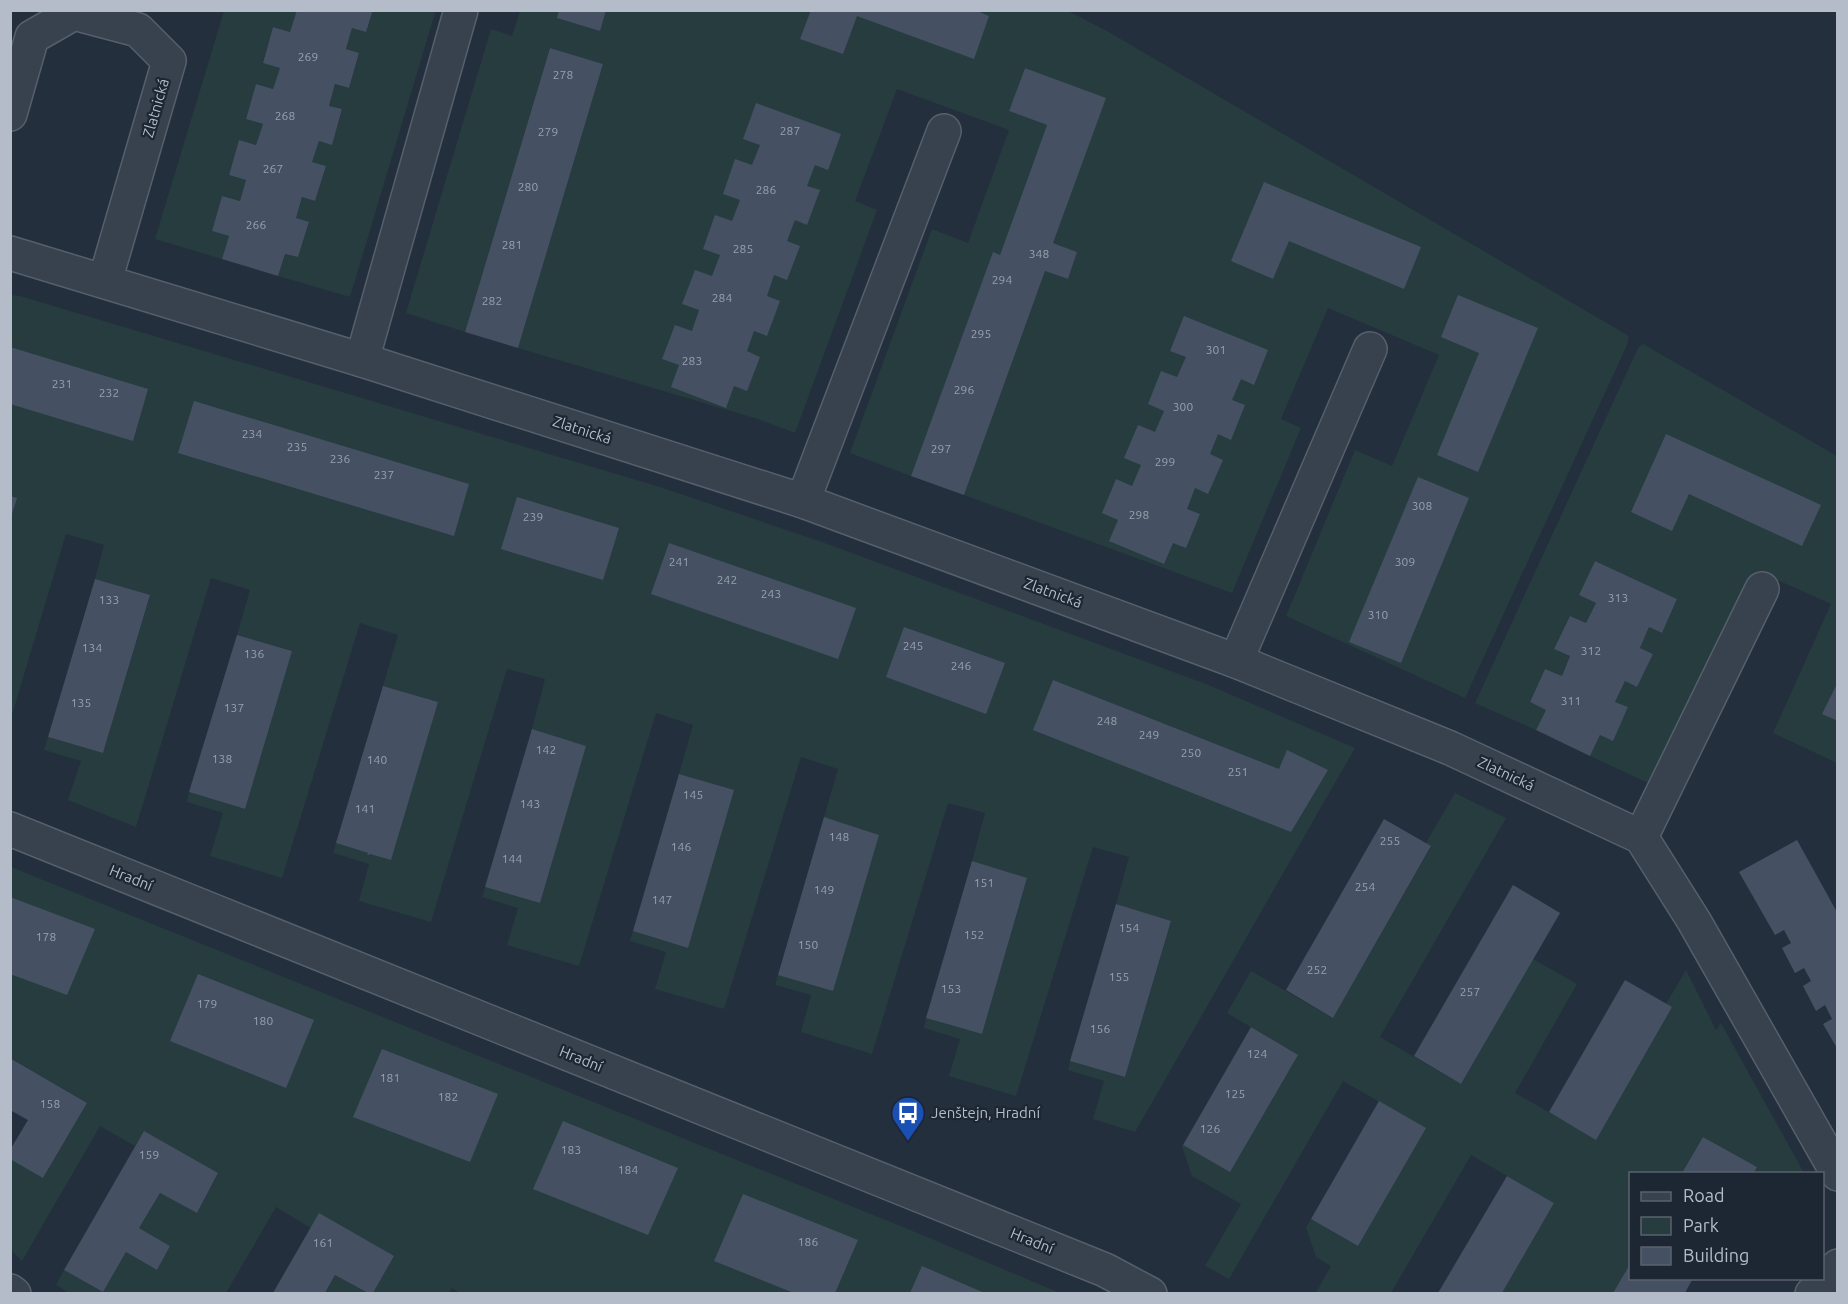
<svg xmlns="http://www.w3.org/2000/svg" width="1848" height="1304" viewBox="0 0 1848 1304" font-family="Ubuntu,sans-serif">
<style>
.green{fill:#263c3f}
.building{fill:#455162}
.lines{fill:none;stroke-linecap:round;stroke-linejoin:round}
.minor-casing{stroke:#565f6c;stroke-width:36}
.minor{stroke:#38414e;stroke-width:33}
.labels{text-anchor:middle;stroke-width:4.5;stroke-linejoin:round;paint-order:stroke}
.number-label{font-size:12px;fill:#98a1af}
.street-label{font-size:15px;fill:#b4bcc9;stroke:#1d2633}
.poi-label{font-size:15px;fill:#b4bcc9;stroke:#1d2633;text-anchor:start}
</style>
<rect width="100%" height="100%" fill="#242f3e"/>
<g class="green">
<path d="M 428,10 L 435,13 L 350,297 L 278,276 L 285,254 L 298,257 L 309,223 L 296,218 L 302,197 L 315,201 L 326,166 L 312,162 L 319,141 L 332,144 L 342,110 L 329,106 L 335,84 L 349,88 L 359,54 L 346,49 L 352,28 L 366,32 L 373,11 Z"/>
<path d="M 1066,10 L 1107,31 L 1629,336 L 1627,345 L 1465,698 L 1286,616 L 1355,450 L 1392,466 L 1439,355 L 1328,308 L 1281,419 L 1301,428 L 1232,593 L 964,495 L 1045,271 L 1068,279 L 1077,252 L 1053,243 L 1105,98 L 1025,68 L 1009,111 L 1047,125 L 1000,255 L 993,253 L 911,476 L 850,453 L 932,229 L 968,243 L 1009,130 L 897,89 L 855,201 L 877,210 L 795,433 L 758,419 L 518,348 L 603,64 L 550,48 L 465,332 L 406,313 L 491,29 L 512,36 L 520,11 Z"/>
<path d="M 224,11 L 297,11 L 290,32 L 273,27 L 263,62 L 280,68 L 273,89 L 256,84 L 246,119 L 263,124 L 256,145 L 239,140 L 229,175 L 246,180 L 240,201 L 222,196 L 212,231 L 229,236 L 222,259 L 155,239 Z"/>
<path d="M 10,295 L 20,296 L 660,487 L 822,542 L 1206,684 L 1355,748 L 1135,1132 L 1093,1119 L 1104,1081 L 1068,1070 L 1070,1061 L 1125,1077 L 1171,922 L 1116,904 L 1129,857 L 1093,847 L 1016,1096 L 949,1076 L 960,1039 L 924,1028 L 926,1018 L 982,1034 L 1027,879 L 972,861 L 985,813 L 948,803 L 872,1054 L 801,1032 L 811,995 L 775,985 L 778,975 L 878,835 L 824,817 L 838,769 L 801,757 L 724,1009 L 655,989 L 666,952 L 630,941 L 633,931 L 688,948 L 733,790 L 679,774 L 693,725 L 656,713 L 579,966 L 507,945 L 518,908 L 482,897 L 485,887 L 540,903 L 585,746 L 532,729 L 545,679 L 507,669 L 431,922 L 359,901 L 369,864 L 333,853 L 336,843 L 368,853 L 367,854 L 370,855 L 438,702 L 383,686 L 398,635 L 360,623 L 282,878 L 210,856 L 223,813 L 187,802 L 189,792 L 244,809 L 292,651 L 237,635 L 250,590 L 211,578 L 136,827 L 68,800 L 81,761 L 44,750 L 48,737 L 103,753 L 150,596 L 95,579 L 104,545 L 66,534 L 11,718 Z"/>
<path d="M 1643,344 L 1837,456 L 1837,763 L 1773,733 L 1831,604 L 1757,571 L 1657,787 L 1590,756 L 1600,735 L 1613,740 L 1628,707 L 1615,702 L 1625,681 L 1637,687 L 1653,654 L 1640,648 L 1649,627 L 1662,633 L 1677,599 L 1595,561 L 1579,595 L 1596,603 L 1586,623 L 1570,616 L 1554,649 L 1570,656 L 1562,676 L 1545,669 L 1530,702 L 1546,710 L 1536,730 L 1475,703 L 1638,348 Z"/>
<path d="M 1455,793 L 1506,818 L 1380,1037 L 1461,1084 L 1533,959 L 1577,984 L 1515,1093 L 1596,1139 L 1671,1007 L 1666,1004 L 1686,970 L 1716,1030 L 1721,1023 L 1804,1173 L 1754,1173 L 1757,1167 L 1703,1137 L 1682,1173 L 1630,1174 L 1630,1264 L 1613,1293 L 1502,1293 L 1554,1203 L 1471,1155 L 1391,1293 L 1315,1294 L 1331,1266 L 1316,1257 L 1306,1227 L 1311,1219 L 1358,1246 L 1425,1128 L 1343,1081 L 1229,1279 L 1205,1266 L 1241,1204 L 1192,1176 L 1182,1146 L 1183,1145 L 1230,1171 L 1298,1055 L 1227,1013 L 1251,971 L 1333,1018 L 1431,847 L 1426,843 Z"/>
<path d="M 11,867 L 908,1229 L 1060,1293 L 462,1294 L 452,1288 L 449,1293 L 373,1293 L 394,1256 L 311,1228 L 276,1207 L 226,1293 L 69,1293 L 56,1285 L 64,1270 L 103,1292 L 126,1252 L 157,1270 L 170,1246 L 139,1228 L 160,1193 L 197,1213 L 218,1174 L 144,1131 L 135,1146 L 100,1126 L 22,1261 L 11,1250 L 11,1159 L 44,1177 L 87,1103 L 11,1058 Z"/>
<path d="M 335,1275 L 368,1293 L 325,1294 Z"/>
</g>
<g class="building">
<path d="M 297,10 L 373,10 L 366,32 L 352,28 L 346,49 L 359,53 L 349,88 L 335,84 L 329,106 L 342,109 L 332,145 L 319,141 L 312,162 L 326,166 L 315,201 L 302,197 L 296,218 L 309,222 L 298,257 L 285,254 L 278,276 L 222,259 L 229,236 L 212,231 L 222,196 L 240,201 L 246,180 L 229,175 L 239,140 L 256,145 L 263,124 L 246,119 L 256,84 L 273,89 L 280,68 L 263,63 L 273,27 L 290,32 Z"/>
<path d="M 559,10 L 606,10 L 600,31 L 557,18 Z"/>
<path d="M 811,10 L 975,10 L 989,16 L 974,59 L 857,16 L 843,54 L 800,39 Z"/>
<path d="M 550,48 L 603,64 L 518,348 L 465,332 Z"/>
<path d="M 1025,68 L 1106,98 L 1053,243 L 1077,252 L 1068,279 L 1045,271 L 964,495 L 911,476 L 993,252 L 1000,255 L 1047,125 L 1009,111 Z"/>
<path d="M 756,103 L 841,134 L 828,170 L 815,165 L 807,186 L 820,190 L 807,225 L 795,220 L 787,241 L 800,246 L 787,280 L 774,275 L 767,296 L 780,301 L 767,336 L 754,331 L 747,351 L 760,357 L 747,391 L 734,386 L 726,408 L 671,387 L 679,365 L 662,359 L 675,325 L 692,331 L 699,310 L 682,304 L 695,270 L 712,276 L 720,255 L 703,249 L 715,215 L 732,221 L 740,200 L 723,194 L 735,159 L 752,165 L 760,145 L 743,139 Z"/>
<path d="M 1264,182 L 1421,247 L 1404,289 L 1289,241 L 1273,279 L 1231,261 Z"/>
<path d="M 1458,295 L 1538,328 L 1478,472 L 1437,455 L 1479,353 L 1441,337 Z"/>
<path d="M 1184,316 L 1268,350 L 1254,385 L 1241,379 L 1232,400 L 1245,405 L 1231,440 L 1218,434 L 1210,454 L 1223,460 L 1208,494 L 1195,488 L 1187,509 L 1200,514 L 1186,548 L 1173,543 L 1164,564 L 1109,541 L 1118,520 L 1102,513 L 1116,479 L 1132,486 L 1141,465 L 1124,458 L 1138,425 L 1155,432 L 1164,411 L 1148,404 L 1161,371 L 1177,377 L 1186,357 L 1170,351 Z"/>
<path d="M 10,347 L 148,389 L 133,441 L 10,404 Z"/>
<path d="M 194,401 L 469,484 L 454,536 L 178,453 Z"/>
<path d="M 1666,434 L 1821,505 L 1802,546 L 1689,494 L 1672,531 L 1631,512 Z"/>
<path d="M 1418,477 L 1469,498 L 1401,663 L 1349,642 Z"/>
<path d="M 10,496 L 17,498 L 11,517 L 10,516 Z"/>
<path d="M 517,497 L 619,528 L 603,580 L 501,549 Z"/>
<path d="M 669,543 L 856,608 L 838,659 L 651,594 Z"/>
<path d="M 1595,561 L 1677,599 L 1662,633 L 1649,627 L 1640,648 L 1653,654 L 1637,687 L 1625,681 L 1615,702 L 1628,707 L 1613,741 L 1600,735 L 1590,756 L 1536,730 L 1546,710 L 1530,702 L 1545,669 L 1562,676 L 1570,656 L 1554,649 L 1570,616 L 1586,623 L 1596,603 L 1579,595 Z"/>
<path d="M 95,579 L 150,595 L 103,753 L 48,737 Z"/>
<path d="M 904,627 L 1005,663 L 986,714 L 886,677 Z"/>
<path d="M 237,635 L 292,651 L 245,809 L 189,792 Z"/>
<path d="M 1053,680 L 1279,769 L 1287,750 L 1328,770 L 1291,832 L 1033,730 Z"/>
<path d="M 1838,682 L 1838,721 L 1822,714 Z"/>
<path d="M 383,686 L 438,702 L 391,860 L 370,854 L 369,855 L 367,855 L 368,853 L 336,843 Z"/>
<path d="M 532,729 L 586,746 L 540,903 L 485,887 Z"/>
<path d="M 679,774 L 734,790 L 688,948 L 633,931 Z"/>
<path d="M 824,817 L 879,835 L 833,991 L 778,975 Z"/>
<path d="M 1384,819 L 1431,846 L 1333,1018 L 1286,990 Z"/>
<path d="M 1797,840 L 1838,914 L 1838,1050 L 1823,1024 L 1832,1019 L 1825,1005 L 1816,1011 L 1803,986 L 1811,981 L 1804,968 L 1795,973 L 1782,948 L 1791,943 L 1784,930 L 1775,935 L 1739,872 Z"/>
<path d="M 972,861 L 1027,878 L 982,1034 L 926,1018 Z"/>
<path d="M 1513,885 L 1560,913 L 1461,1084 L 1414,1056 Z"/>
<path d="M 10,897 L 95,929 L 67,995 L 10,974 Z"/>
<path d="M 1116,904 L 1171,921 L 1125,1077 L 1070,1061 Z"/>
<path d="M 198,974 L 314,1020 L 286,1088 L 170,1041 Z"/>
<path d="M 1625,980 L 1672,1007 L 1596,1140 L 1549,1112 Z"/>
<path d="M 1251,1027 L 1298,1055 L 1230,1172 L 1183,1145 Z"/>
<path d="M 382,1049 L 498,1094 L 470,1162 L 353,1117 Z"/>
<path d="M 10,1058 L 87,1103 L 43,1178 L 10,1159 L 10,1150 L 28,1120 L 10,1110 Z"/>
<path d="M 1379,1101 L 1426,1128 L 1358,1246 L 1311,1219 Z"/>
<path d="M 563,1121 L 678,1168 L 648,1235 L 533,1189 Z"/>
<path d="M 144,1131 L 218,1173 L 197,1213 L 160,1193 L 139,1228 L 170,1246 L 157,1270 L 126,1252 L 103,1292 L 64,1270 Z"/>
<path d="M 1703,1137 L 1757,1167 L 1754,1173 L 1682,1173 Z"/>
<path d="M 1507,1176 L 1554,1203 L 1502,1293 L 1438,1293 Z"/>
<path d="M 743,1194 L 858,1240 L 835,1293 L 794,1293 L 714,1261 Z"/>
<path d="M 319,1213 L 394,1256 L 373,1293 L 368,1293 L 335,1275 L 325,1293 L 273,1293 Z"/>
<path d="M 1630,1264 L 1630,1278 L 1693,1278 L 1685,1293 L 1613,1293 Z"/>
<path d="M 922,1266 L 980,1291 L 986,1293 L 910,1293 Z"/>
</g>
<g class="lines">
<g class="minor-casing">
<g id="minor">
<path d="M 10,114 L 32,37 L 74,13 L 138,30 L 169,61 L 105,281"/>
<path d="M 10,253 L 362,360 L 803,501 L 1236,661 L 1450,748 L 1641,837 L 1694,921 L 1838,1174"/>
<path d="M 362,360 L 461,10"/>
<path d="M 803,501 L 944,131"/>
<path d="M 1236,661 L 1370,349"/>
<path d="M 10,829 L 1105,1270 L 1150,1294"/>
<path d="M 1641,837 L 1762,589"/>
<path d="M 10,1291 L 14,1294"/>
<path d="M 1812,1294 L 1838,1266"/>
</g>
</g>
<use href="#minor" class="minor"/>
</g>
<defs>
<g id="bus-pin" transform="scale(1.725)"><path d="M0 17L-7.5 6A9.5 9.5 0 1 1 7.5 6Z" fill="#1a4fb4" stroke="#1d2633"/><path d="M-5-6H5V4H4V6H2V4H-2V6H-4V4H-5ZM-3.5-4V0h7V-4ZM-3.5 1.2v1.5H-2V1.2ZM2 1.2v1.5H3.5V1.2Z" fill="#fff"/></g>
</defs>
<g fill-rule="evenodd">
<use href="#bus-pin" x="908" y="1113"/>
</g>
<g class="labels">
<g class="number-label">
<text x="308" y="61">269</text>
<text x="563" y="79">278</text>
<text x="285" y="120">268</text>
<text x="790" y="135">287</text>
<text x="548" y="136">279</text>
<text x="273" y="173">267</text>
<text x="528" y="191">280</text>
<text x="766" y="194">286</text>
<text x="256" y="229">266</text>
<text x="512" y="249">281</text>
<text x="743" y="253">285</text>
<text x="1039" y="258">348</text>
<text x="1002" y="284">294</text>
<text x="722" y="302">284</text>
<text x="492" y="305">282</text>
<text x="981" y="338">295</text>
<text x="1216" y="354">301</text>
<text x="692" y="365">283</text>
<text x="62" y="388">231</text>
<text x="964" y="394">296</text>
<text x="109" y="397">232</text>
<text x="1183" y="411">300</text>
<text x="252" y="438">234</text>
<text x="297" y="451">235</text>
<text x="941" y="453">297</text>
<text x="340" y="463">236</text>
<text x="1165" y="466">299</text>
<text x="384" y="479">237</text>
<text x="1422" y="510">308</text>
<text x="1139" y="519">298</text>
<text x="533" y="521">239</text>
<text x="679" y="566">241</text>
<text x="1405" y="566">309</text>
<text x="727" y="584">242</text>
<text x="771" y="598">243</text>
<text x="1618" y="602">313</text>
<text x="109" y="604">133</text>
<text x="1378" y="619">310</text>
<text x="913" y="650">245</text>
<text x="92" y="652">134</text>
<text x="1591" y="655">312</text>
<text x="254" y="658">136</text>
<text x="961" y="670">246</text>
<text x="1571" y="705">311</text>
<text x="81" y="707">135</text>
<text x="234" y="712">137</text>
<text x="1107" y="725">248</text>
<text x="1149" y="739">249</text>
<text x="546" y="754">142</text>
<text x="1191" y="757">250</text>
<text x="222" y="763">138</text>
<text x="377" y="764">140</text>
<text x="1238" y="776">251</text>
<text x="693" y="799">145</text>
<text x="530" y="808">143</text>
<text x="365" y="813">141</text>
<text x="839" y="841">148</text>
<text x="1390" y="845">255</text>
<text x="681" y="851">146</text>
<text x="512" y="863">144</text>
<text x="984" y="887">151</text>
<text x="1365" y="891">254</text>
<text x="824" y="894">149</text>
<text x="662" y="904">147</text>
<text x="1129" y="932">154</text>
<text x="974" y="939">152</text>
<text x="46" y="941">178</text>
<text x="808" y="949">150</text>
<text x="1317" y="974">252</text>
<text x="1119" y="981">155</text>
<text x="951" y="993">153</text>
<text x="1470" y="996">257</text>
<text x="207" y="1008">179</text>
<text x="263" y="1025">180</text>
<text x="1100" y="1033">156</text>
<text x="1257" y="1058">124</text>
<text x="390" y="1082">181</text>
<text x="1235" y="1098">125</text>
<text x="448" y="1101">182</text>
<text x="50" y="1108">158</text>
<text x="1210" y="1133">126</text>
<text x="571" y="1154">183</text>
<text x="149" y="1159">159</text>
<text x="628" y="1174">184</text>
<text x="808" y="1246">186</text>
<text x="323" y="1247">161</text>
</g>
<g class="street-label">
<text transform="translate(156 108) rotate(-74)" y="5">Zlatnická</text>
<text transform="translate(582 430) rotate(18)" y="5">Zlatnická</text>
<text transform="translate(1053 593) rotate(20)" y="5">Zlatnická</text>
<text transform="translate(1506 774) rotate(25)" y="5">Zlatnická</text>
<text transform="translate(131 878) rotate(22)" y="5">Hradní</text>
<text transform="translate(581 1059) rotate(22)" y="5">Hradní</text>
<text transform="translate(1032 1241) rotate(22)" y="5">Hradní</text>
</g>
<g class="poi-label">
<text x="931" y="1118">Jenštejn, Hradní</text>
</g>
</g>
<rect width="1848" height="1304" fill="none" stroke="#b4bcc9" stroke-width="24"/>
<rect x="1629" y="1172" width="195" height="108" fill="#1d2633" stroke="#59626f" stroke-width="1.5"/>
<rect x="1641" y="1192" width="30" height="9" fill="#38414e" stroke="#59626f" stroke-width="1.5"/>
<text x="1683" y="1202" font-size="18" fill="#b4bcc9">Road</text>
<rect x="1641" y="1217" width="30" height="18" fill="#263c3f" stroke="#59626f" stroke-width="1.5"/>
<text x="1683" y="1232" font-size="18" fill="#b4bcc9">Park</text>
<rect x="1641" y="1247" width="30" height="18" fill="#455162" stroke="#59626f" stroke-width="1.5"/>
<text x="1683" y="1262" font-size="18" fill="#b4bcc9">Building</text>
</svg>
